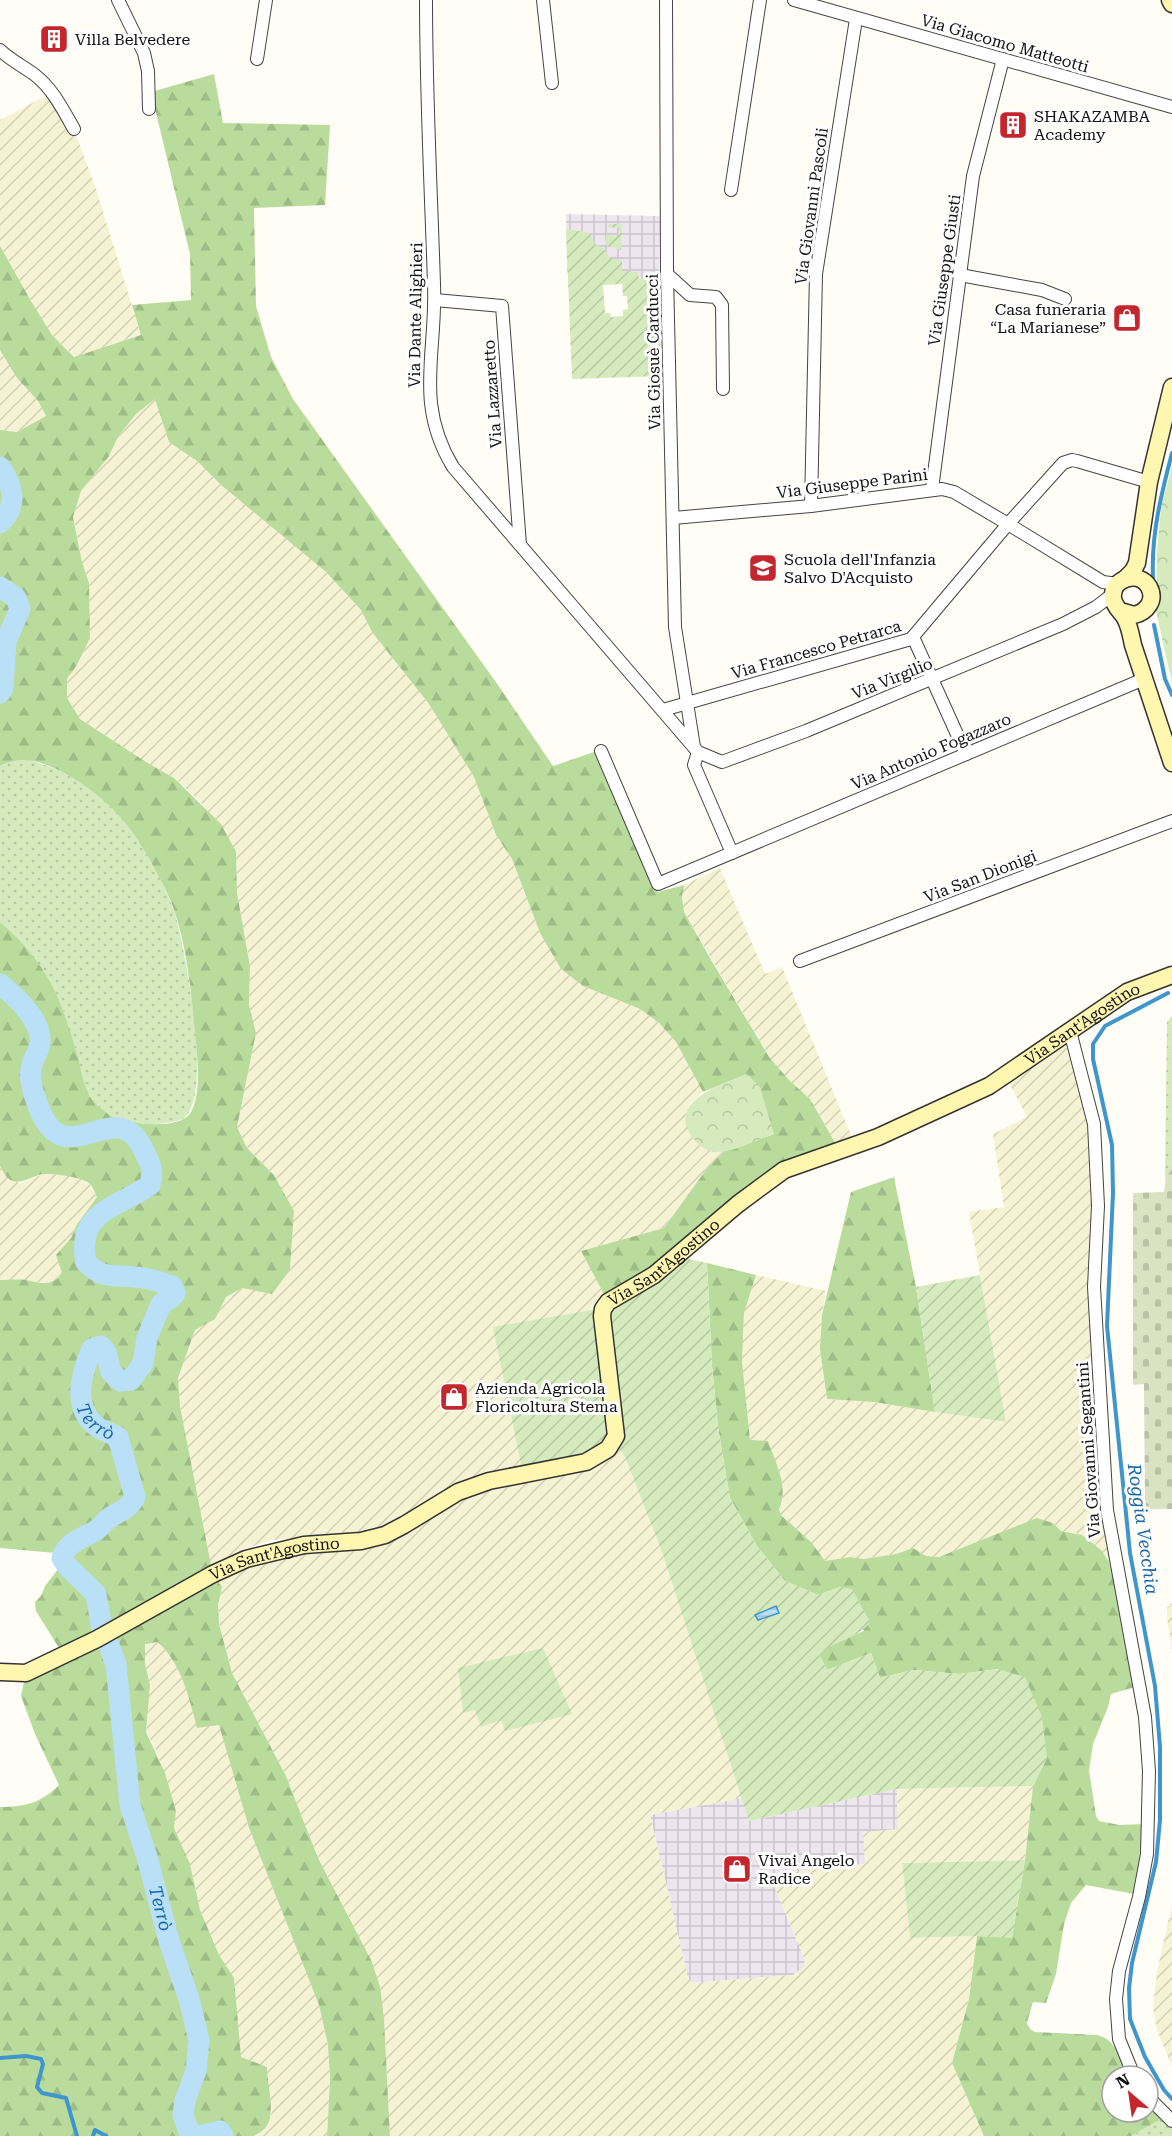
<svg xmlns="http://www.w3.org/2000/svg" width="1172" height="2136" viewBox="0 0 1172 2136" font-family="'Roboto Serif',serif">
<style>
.industrial{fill:url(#industrial-grid)}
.farmland{fill:url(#farmland-furrows)}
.grass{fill:url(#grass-dots)}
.forest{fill:url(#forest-firs)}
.cemetery{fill:url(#cemetery-stones)}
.park{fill:url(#park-crowns)}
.garden{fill:url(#garden-furrows);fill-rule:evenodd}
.water{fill:url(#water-rules);stroke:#3f96cf;stroke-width:1.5}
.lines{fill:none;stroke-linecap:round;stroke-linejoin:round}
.stream{stroke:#3f96cf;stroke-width:4}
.river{stroke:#b9e0f7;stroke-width:21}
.street-casing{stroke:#444;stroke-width:14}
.secondary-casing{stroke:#333;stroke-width:19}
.street{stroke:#fff;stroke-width:12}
.secondary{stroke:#fff6b0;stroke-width:16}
.labels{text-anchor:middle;stroke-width:6;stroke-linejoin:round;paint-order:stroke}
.poi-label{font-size:16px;fill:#111;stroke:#fff;text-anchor:start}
.street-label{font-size:16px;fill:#111;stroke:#fff}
.water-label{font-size:18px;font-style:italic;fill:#1768a6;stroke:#fff}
</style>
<defs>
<pattern id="industrial-grid" width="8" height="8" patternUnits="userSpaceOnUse" patternTransform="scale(1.5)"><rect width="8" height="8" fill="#eee6ef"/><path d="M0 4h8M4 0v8" fill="none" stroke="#cbc4cc"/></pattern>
<pattern id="farmland-furrows" width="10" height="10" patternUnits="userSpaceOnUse" patternTransform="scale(1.5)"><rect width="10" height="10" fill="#f6f3d4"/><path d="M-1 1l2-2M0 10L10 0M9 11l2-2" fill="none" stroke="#d2cfb5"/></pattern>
<pattern id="grass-dots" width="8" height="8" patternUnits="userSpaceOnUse" patternTransform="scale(1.5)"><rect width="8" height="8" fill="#d5ebbd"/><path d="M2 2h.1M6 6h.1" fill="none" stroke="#b6c8a1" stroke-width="1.8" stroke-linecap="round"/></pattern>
<pattern id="forest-firs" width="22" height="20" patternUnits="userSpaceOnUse" patternTransform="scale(1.5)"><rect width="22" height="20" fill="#b9dc9c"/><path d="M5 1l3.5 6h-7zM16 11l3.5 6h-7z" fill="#9ebc85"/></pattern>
<pattern id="cemetery-stones" width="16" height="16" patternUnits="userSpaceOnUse" patternTransform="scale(1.5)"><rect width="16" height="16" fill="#d9e3c4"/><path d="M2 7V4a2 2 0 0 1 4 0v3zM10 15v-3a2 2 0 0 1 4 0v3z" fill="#b9c2a7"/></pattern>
<pattern id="park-crowns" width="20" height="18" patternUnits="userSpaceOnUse" patternTransform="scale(1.5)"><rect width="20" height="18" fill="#d5ebbd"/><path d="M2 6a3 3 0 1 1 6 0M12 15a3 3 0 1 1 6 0" fill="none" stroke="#b6c8a1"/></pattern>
<pattern id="garden-furrows" width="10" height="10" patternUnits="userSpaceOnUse" patternTransform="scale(1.5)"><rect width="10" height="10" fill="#d5ebbd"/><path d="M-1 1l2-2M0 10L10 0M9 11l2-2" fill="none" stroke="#b6c8a1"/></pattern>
<pattern id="water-rules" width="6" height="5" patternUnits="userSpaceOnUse" patternTransform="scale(1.5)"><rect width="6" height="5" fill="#b9e0f7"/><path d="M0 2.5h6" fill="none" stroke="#9ebfd3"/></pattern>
</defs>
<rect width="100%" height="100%" fill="#fffdf5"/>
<g class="industrial">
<path d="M 566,214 L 660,216 L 659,278 L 639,279 L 638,272 L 567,273 Z"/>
<path d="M 897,1789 L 898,1830 L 865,1864 L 769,1874 L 805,1960 L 804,1967 L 793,1975 L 692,1983 L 688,1978 L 650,1815 L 742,1798 L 749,1821 Z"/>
</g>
<g class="farmland">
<path d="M 53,92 L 74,129 L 96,189 L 141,335 L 75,357 L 52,335 L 31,301 L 0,246 L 0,120 Z"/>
<path d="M 0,350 L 17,378 L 38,401 L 46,416 L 17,432 L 0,430 Z"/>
<path d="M 156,398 L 169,442 L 197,461 L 221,485 L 307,555 L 326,572 L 361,610 L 372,632 L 429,704 L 474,777 L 496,835 L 512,859 L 540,933 L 583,986 L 640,1009 L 659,1023 L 676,1042 L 703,1092 L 690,1103 L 685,1119 L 692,1137 L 713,1152 L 725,1151 L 708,1167 L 664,1228 L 581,1251 L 606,1298 L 522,1469 L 385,1528 L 359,1535 L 272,1540 L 244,1549 L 211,1565 L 180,1406 L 178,1378 L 195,1330 L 215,1319 L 226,1297 L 242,1288 L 272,1293 L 290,1270 L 294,1211 L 274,1175 L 247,1148 L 237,1127 L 256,1033 L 249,1005 L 250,966 L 237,893 L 236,852 L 201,802 L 174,778 L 146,762 L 80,719 L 67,698 L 67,679 L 77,665 L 90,638 L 89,583 L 82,562 L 73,517 L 81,491 L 109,456 L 118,437 L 136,414 Z"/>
<path d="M 720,868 L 765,974 L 782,967 L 853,1140 L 837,1146 L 810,1099 L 790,1081 L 769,1057 L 684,912 L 682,897 L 684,885 Z"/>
<path d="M 1063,1047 L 1075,1049 L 1094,1124 L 1094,1287 L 1113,1572 L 1076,1533 L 1061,1531 L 1053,1523 L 979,1543 L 939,1557 L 926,1556 L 913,1548 L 896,1554 L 864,1559 L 850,1557 L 825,1561 L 782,1516 L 779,1510 L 783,1500 L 750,1440 L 742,1361 L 744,1313 L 756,1275 L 826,1291 L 822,1315 L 820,1349 L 827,1399 L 874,1402 L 935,1412 L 1006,1422 L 969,1212 L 1004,1207 L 993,1134 L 1027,1117 L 1008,1081 Z"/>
<path d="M 0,1166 L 4,1173 L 11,1180 L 20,1183 L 47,1173 L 76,1177 L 90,1184 L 97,1197 L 77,1224 L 71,1238 L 57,1255 L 62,1273 L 52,1283 L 0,1280 Z"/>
<path d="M 616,1449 L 621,1451 L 625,1457 L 662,1552 L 742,1798 L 650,1815 L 688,1978 L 692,1983 L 793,1975 L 804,1967 L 805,1960 L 769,1874 L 865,1864 L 863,1832 L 898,1829 L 897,1789 L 1033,1786 L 1025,1860 L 902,1863 L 910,1938 L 977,1936 L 969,1999 L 952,2063 L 984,2136 L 390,2136 L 384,2019 L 356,1931 L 318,1858 L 286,1776 L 232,1673 L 219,1624 L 218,1605 L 222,1587 L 217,1580 L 240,1567 L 296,1553 L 366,1548 L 464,1497 Z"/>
<path d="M 1172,1603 L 1172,1651 L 1167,1617 L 1167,1608 Z"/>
<path d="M 158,1642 L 170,1653 L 181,1674 L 188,1694 L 219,1724 L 249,1828 L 319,2005 L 328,2045 L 330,2079 L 327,2136 L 254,2136 L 268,2126 L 272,2111 L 267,2085 L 267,2067 L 241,2058 L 219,1955 L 200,1910 L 190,1864 L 174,1828 L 176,1811 L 157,1753 L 146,1731 L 150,1685 L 145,1663 L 145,1643 Z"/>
<path d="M 1172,1904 L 1172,2067 L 1157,2030 L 1153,2008 L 1157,1971 Z"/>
</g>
<g class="grass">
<path d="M 25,759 C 63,768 103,792 127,823 C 143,843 166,887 174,911 C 184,941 217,1108 180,1120 C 150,1129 104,1125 88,1092 C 83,1083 82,1071 79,1062 C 73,1039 66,1015 56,993 C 42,966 23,941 0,922 L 0,766 L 14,760 Z"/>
<path d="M 1172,1016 L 1172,1170 L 1165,1180 L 1167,1022 Z"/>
<path d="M 1163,2118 L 1172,2127 L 1172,2136 L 1131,2136 Z"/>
</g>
<g class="forest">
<path d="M 214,74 L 223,123 L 330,125 L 325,205 L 254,208 L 256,306 L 271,357 L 293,399 L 498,685 L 553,766 L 594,752 L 654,888 L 658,892 L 684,885 L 682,897 L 684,912 L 710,958 L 769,1057 L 790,1081 L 810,1099 L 837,1146 L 804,1156 L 651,1270 L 606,1298 L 581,1251 L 664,1228 L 708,1167 L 725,1151 L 774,1134 L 747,1074 L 703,1092 L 676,1042 L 659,1023 L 640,1009 L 583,986 L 561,969 L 540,933 L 512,859 L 496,835 L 474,777 L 429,704 L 372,632 L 361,610 L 326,572 L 221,485 L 197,461 L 169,442 L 155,399 L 136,414 L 118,437 L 109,456 L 81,491 L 73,517 L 82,562 L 89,583 L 90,638 L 77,665 L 67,679 L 67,698 L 80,719 L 146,762 L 174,778 L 221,824 L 236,852 L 237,893 L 250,966 L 249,1005 L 256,1033 L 237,1127 L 247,1148 L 274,1175 L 294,1211 L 290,1270 L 272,1294 L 242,1288 L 226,1297 L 215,1319 L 195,1330 L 178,1378 L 180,1406 L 211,1565 L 121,1619 L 59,1648 L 36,1611 L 35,1602 L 41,1596 L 45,1586 L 58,1569 L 58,1560 L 55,1553 L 0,1548 L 0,1280 C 8,1280 17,1279 26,1280 C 40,1283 53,1287 62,1273 L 56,1255 L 71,1238 L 77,1224 L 97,1197 C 95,1193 93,1187 90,1184 C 82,1177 49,1172 39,1175 C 20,1182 11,1189 0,1166 L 0,922 C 23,941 43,966 56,993 C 65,1013 72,1036 78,1057 C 81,1068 83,1082 88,1092 C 92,1102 104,1112 114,1117 C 130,1124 180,1131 191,1112 C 202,1093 197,1053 195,1032 C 191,990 187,946 173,907 C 167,890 157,874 149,858 C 128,820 102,794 64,773 C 43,762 22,754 0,766 L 0,430 L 17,432 L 46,416 L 38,401 L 17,378 L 0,350 L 0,246 L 31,301 L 52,335 L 74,357 L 141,335 L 132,305 L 191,300 L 190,254 L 151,92 Z"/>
<path d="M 894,1177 L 916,1287 L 935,1412 L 874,1402 L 827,1399 L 820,1349 L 822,1315 L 851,1192 Z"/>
<path d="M 707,1263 L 756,1275 L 744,1313 L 742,1361 L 750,1440 L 768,1441 C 776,1464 789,1486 779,1510 L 782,1516 L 811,1542 L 825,1561 L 850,1557 L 864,1559 L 896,1554 L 913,1548 L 926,1556 L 939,1557 L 1037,1518 L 1053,1523 L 1061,1531 L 1082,1535 L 1102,1551 L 1109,1563 L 1113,1572 L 1122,1629 L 1135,1687 L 1111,1694 L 1108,1707 L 1093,1744 L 1089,1770 L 1096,1816 L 1099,1821 L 1119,1825 L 1144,1824 L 1134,1894 L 1086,1885 L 1071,1903 L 1064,1924 L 1056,1974 L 1046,2003 L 1033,2002 L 1027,2023 L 1030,2029 L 1035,2032 L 1097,2035 C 1116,2039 1121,2060 1129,2076 L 1112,2076 L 1112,2112 L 1148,2112 L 1148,2102 L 1163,2118 L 1131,2136 L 984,2136 L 952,2063 L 969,1999 L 977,1936 L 1012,1937 L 1025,1860 L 1033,1786 L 1047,1758 L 998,1669 L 960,1674 L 913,1670 L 880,1678 L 871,1653 L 827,1670 L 819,1654 L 828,1646 L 864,1631 L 840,1587 L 818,1595 L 785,1581 L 757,1546 L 730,1498 L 718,1427 L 712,1366 Z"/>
<path d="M 217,1580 L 222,1587 L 218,1605 L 219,1624 L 232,1673 L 286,1776 L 318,1858 L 372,1962 L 380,1987 L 384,2019 L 390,2136 L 327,2136 L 330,2079 L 328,2045 L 319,2005 L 249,1828 L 219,1725 L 197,1728 C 189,1697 182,1665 158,1642 L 145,1644 L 145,1663 L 150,1685 L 146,1732 L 165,1773 L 176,1811 L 174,1828 L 190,1864 L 200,1910 L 219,1955 L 234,1978 L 241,2057 L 267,2067 C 267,2083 275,2111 268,2124 C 266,2129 259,2133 254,2136 L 0,2136 L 0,1807 C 25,1807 41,1803 59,1785 L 35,1734 L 21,1696 L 25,1677 Z"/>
</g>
<path class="cemetery" d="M 1172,1169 L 1172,1509 L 1145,1509 L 1144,1384 L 1133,1385 L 1133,1193 L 1164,1192 L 1166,1177 Z"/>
<g class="park">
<path d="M 1172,466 L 1172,683 L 1156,611 L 1157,552 L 1161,508 Z"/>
<path d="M 747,1074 L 760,1087 L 774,1134 C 756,1140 735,1152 716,1152 C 707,1152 698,1145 693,1138 C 664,1101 723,1084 747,1074 Z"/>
</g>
<g class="garden">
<path d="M 609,224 L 622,224 L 621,250 L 605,245 L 606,235 L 618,236 L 619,228 L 607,227 Z"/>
<path d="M 566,229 L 590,233 L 595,244 L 603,248 L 610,258 L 622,260 L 622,271 L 638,272 L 639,279 L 659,278 L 661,376 L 572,379 ZM 622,284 L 623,296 L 627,296 L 628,309 L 623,310 L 623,316 L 611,317 L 610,313 L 605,313 L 603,285 Z"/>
<path d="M 685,1258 L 707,1263 L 712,1366 L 718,1427 L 730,1498 L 757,1546 L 785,1581 L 818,1595 L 840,1587 L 852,1589 L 870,1622 C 858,1639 835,1640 819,1654 L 827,1670 L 871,1653 L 880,1678 L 913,1670 L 960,1674 L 998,1669 L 1025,1677 L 1042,1717 L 1047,1758 L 1033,1786 L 897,1789 L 749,1821 L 662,1552 L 625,1457 L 621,1451 L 616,1449 L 610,1312 L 658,1280 Z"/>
<path d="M 980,1275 L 1006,1422 L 935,1412 L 916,1287 Z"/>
<path d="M 597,1309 L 609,1434 L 604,1445 L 589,1454 L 522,1469 L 493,1327 Z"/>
<path d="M 543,1648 L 572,1714 L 505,1731 L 501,1720 L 481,1727 L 475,1710 L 463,1713 L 458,1668 Z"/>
<path d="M 1025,1860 L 1012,1938 L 977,1936 L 910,1938 L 902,1863 Z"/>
</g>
<path class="water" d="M 776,1606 L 779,1613 L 758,1620 L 755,1615 Z"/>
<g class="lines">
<g class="stream">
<path d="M 1153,578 C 1151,535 1161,495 1172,453"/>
<path d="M 1154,625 L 1165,679 L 1172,695"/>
<path d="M 1168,993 L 1105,1026 L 1093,1044 L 1093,1059 L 1112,1145 L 1113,1193 L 1107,1326 L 1130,1553 L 1155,1686 L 1160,1747 L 1160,1820 L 1156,1862 L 1132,1963 L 1129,1988 L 1130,2019 L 1145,2057 L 1164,2090 L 1172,2099"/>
<path d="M 0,2058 L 26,2056 L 41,2059 L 43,2064 L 37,2087 L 42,2093 L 66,2098 L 77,2136"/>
<path d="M 93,2136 L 95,2130 L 106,2136"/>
</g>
<g class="river">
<path d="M 0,467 C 13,486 19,505 0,523"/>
<path d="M 0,587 L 16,598 L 20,609 L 6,641 L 3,688 L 0,693"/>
<path id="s1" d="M 0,984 C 16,997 42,1020 40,1043 C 39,1052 32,1060 31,1069 C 28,1085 42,1123 55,1132 C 83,1152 121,1100 144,1151 C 151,1166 154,1168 150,1185 C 118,1208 76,1210 86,1262 C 101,1279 114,1275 134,1277 C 147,1277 160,1282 172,1286 L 175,1293 L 171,1298 L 161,1304 L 147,1338 L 143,1363 L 131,1380 L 120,1381 L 111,1372 L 106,1352 L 101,1346 L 92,1349 C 81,1373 72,1407 96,1426 C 102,1431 111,1433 118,1437 L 135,1497 C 129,1509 120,1511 109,1518 C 104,1522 100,1528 95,1531 C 81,1539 67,1542 62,1558 L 67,1566 L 96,1594 L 101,1624 L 116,1664 L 130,1805 L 147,1857 L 169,1941 L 189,1999 L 199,2040 L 196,2071 L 185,2101 L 183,2115 L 190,2134 L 194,2136"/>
<path d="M 199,2136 L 220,2131 L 223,2136"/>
</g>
<g class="street-casing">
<g id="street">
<path d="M 118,0 L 144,53 L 148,71 L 149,109"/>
<path d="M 426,0 C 426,95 431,190 434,284 C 437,353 414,403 453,467 L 698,752 L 722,762 L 806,731 L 1063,624 L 1096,607 L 1113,594"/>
<path d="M 543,0 L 552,83"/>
<path d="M 666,0 L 667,274 L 675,627 L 694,747"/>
<path d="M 794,0 L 1172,107"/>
<path d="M 0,50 C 10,60 23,66 35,75 C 53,89 63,110 74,129"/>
<path d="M 257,59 L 266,0"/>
<path d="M 731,190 L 760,0"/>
<path d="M 667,274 L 690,295 L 716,297 L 722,305 L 723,389"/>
<path d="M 960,275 L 1042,290 L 1065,299"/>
<path d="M 435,300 L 502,306 L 520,545"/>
<path d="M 932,489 L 973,176 L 1003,59"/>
<path d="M 811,506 L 816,274 L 856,19"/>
<path d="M 673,518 L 811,506 L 942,489 L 954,492 L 1008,524 L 1103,582 L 1117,584"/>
<path d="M 913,637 L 966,754"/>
<path d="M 663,710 L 911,639 L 1008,524 L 1063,463 L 1072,460 L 1077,461 L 1149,482"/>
<path d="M 601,751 L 658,884 L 1144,679"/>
<path d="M 698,752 L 694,765 L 732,853"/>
<path d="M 800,961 L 1172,821"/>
<path d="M 1070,1031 L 1094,1124 L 1098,1206 L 1094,1287 L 1107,1510 L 1145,1717 L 1149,1771 L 1147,1854 L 1139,1897 L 1119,1971 L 1116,1999 L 1119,2039 L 1134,2076"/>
<path d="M 1148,2097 L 1172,2121"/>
</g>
</g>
<g class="secondary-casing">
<g id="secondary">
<path d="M 1170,0 L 1172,4"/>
<path d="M 1126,578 L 1133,571 L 1137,563 L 1149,482 L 1172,387"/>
<path d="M 1120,611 L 1134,615 C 1147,612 1156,600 1149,587 C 1139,570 1111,578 1113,598 C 1114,607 1121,611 1125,618 C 1130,627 1131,636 1133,645 L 1172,763"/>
<path id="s2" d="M 0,1672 L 26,1673 L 97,1639 L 213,1574 L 246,1559 L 304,1545 L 361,1541 L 385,1535 L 404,1525 L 458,1492 L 489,1481 L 586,1462 L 608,1449 L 616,1436 L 602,1316 L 603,1309 L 608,1302 L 654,1275 L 738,1204 L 784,1170 L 878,1137 L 989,1086 L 1127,992 L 1172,975"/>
</g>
</g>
<use href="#street" class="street"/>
<use href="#secondary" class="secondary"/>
</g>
<defs>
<g id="building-square" transform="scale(1.5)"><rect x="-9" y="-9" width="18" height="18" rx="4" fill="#c4262e" stroke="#fff"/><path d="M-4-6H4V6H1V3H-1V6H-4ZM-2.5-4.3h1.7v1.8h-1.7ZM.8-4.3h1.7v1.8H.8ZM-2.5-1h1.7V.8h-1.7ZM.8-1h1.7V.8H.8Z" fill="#fff"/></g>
<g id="shop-square" transform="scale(1.5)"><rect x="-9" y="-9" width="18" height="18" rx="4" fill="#c4262e" stroke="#fff"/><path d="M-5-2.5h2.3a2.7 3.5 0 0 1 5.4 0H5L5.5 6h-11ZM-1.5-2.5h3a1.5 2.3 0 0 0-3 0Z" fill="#fff"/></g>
<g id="school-square" transform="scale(1.5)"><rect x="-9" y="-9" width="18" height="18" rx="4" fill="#c4262e" stroke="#fff"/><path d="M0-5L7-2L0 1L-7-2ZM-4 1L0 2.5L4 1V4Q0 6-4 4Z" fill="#fff"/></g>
</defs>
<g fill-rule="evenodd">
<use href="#building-square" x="54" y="39"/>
<use href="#building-square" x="1013" y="125"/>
<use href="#shop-square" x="1127" y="318"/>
<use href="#school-square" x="763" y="568"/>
<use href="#shop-square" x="454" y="1397"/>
<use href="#shop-square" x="737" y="1869"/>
</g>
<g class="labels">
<g class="poi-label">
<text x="75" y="45">Villa Belvedere</text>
<text x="1034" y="122">SHAKAZAMBA<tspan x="1034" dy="18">Academy</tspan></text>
<text x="1106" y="315" text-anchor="end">Casa funeraria<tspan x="1106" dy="18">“La Marianese”</tspan></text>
<text x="784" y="565">Scuola dell'Infanzia<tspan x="784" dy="18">Salvo D'Acquisto</tspan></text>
<text x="475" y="1394">Azienda Agricola<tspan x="475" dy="18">Floricoltura Stema</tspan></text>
<text x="758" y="1866">Vivai Angelo<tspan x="758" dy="18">Radice</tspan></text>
</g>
<g class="street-label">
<text transform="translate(1005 43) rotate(16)" y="6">Via Giacomo Matteotti</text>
<text transform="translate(811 206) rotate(-82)" y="6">Via Giovanni Pascoli</text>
<text transform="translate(944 270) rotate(-82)" y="6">Via Giuseppe Giusti</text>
<text transform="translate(415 315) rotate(-89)" y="6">Via Dante Alighieri</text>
<text transform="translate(653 352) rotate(-91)" y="6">Via Giosuè Carducci</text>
<text transform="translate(492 394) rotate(-94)" y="6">Via Lazzaretto</text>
<text transform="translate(852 483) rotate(-7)" y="6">Via Giuseppe Parini</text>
<text transform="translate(816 649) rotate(-16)" y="6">Via Francesco Petrarca</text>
<text transform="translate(892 678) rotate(-22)" y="6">Via Virgilio</text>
<text transform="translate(931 751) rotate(-23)" y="6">Via Antonio Fogazzaro</text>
<text transform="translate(980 876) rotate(-21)" y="6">Via San Dionigi</text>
<text dy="6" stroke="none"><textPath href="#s2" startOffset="1364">Via Sant'Agostino</textPath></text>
<text dy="6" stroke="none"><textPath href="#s2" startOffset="878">Via Sant'Agostino</textPath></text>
<text transform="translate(1088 1450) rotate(-94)" y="6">Via Giovanni Segantini</text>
<text dy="6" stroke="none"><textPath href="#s2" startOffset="302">Via Sant'Agostino</textPath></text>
</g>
<g class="water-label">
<text dy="6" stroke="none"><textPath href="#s1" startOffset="760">Terrò</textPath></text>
<text transform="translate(1143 1529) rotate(82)" y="6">Roggia Vecchia</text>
<text dy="6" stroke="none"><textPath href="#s1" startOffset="1320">Terrò</textPath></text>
</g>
</g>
<g transform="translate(1130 2094) rotate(331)"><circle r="28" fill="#ffffff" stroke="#a0a0a0" stroke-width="1.5"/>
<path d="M0-4.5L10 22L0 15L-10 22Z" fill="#c4262e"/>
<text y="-9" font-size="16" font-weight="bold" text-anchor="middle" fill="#111111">N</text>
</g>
</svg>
